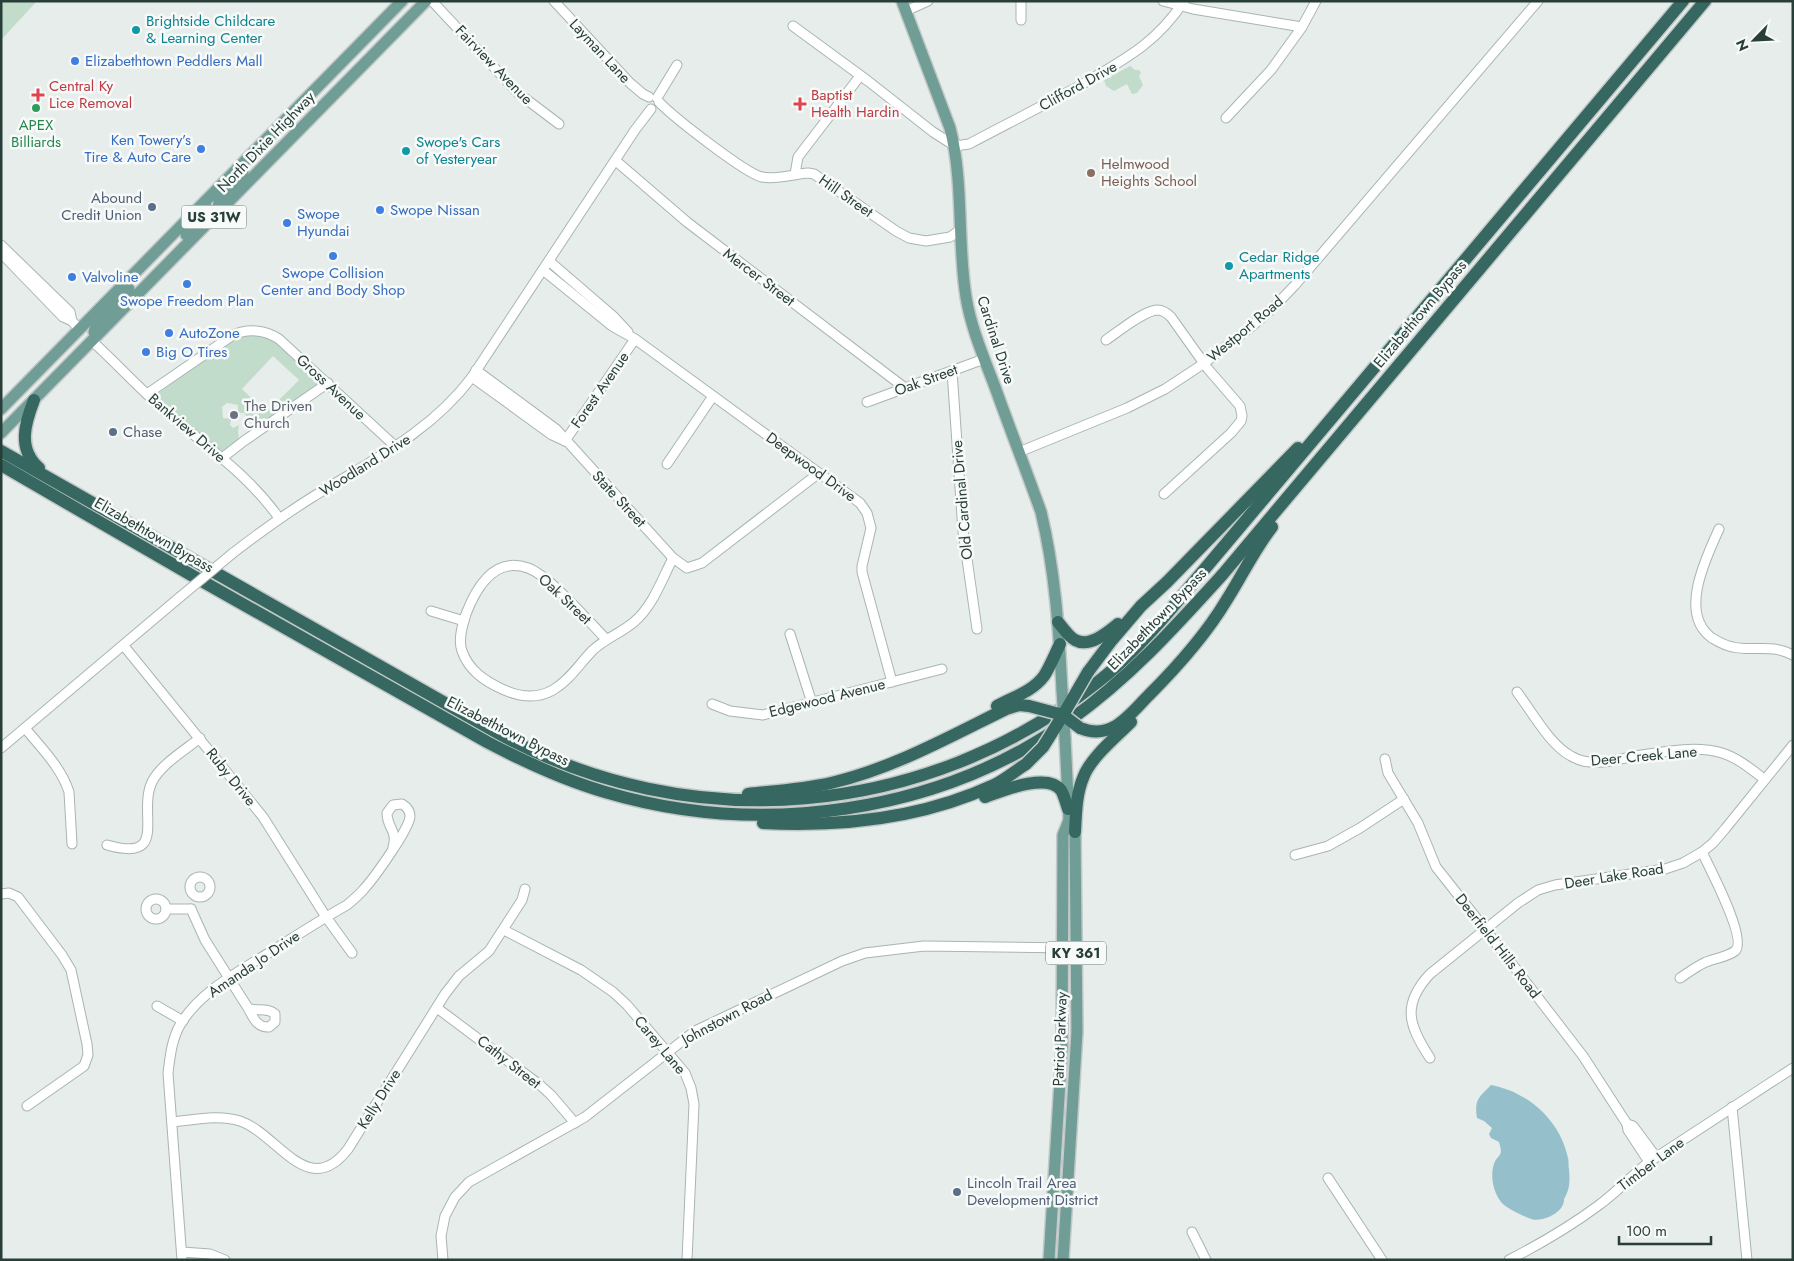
<svg xmlns="http://www.w3.org/2000/svg" width="1794" height="1261" viewBox="0 0 1794 1261" font-family="Jost,sans-serif">
<style>
.green{fill:#c2dccb}
.water{fill:#95bfcb}
.lines{fill:none;stroke-linecap:round;stroke-linejoin:round}
.minor-casing{stroke:#a9b5b2;stroke-width:11}
.major-casing{stroke:#c3c9c8;stroke-width:14}
.highway-casing{stroke:#c3c9c8;stroke-width:15}
.minor{stroke:#fff;stroke-width:9}
.major{stroke:#709d95;stroke-width:11}
.highway{stroke:#366760;stroke-width:12}
.minor-bridge-casing{stroke:#a9b5b2;stroke-width:11;stroke-linecap:butt}
.major-bridge-casing{stroke:#c3c9c8;stroke-width:14;stroke-linecap:butt}
.highway-bridge-casing{stroke:#c3c9c8;stroke-width:15;stroke-linecap:butt}
.minor-bridge{stroke:#fff;stroke-width:9}
.major-bridge{stroke:#709d95;stroke-width:11}
.highway-bridge{stroke:#366760;stroke-width:12}
.culture-dot{fill:#0f9aa8;stroke:#f7faf9;stroke-width:2}
.shop-dot{fill:#3f7fe0;stroke:#f7faf9;stroke-width:2}
.health-dot{fill:#e0444e;stroke:#f7faf9;stroke-width:2}
.leisure-dot{fill:#2e9e5b;stroke:#f7faf9;stroke-width:2}
.education-dot{fill:#8d6e63;stroke:#f7faf9;stroke-width:2}
.service-dot{fill:#5c6f8a;stroke:#f7faf9;stroke-width:2}
.worship-dot{fill:#6b7280;stroke:#f7faf9;stroke-width:2}
.labels{text-anchor:middle;stroke-width:5;stroke-linejoin:round;paint-order:stroke}
.shield{fill:#f7faf9;stroke:#657673;stroke-width:1}
.shield-label{font-size:14px;font-weight:bold;fill:#273e39}
.culture-label{font-size:15px;fill:#0d838f;stroke:#f7faf9;text-anchor:start}
.street-label{font-size:15px;fill:#273e39;stroke:#f7faf9}
.shop-label{font-size:15px;fill:#366cbe;stroke:#f7faf9;text-anchor:start}
.health-label{font-size:15px;fill:#be3a42;stroke:#f7faf9;text-anchor:start}
.leisure-label{font-size:15px;fill:#27864d;stroke:#f7faf9}
.education-label{font-size:15px;fill:#785e54;stroke:#f7faf9;text-anchor:start}
.service-label{font-size:15px;fill:#4e5e75;stroke:#f7faf9;text-anchor:start}
.worship-label{font-size:15px;fill:#5b616d;stroke:#f7faf9;text-anchor:start}
</style>
<rect width="100%" height="100%" fill="#e6edeb"/>
<g class="green">
<path d="M 1,1 L 37,1 L 1,40 Z"/>
<path d="M 1130,66 L 1135,70 L 1139,70 L 1141,73 L 1139,76 L 1143,85 L 1137,93 L 1132,94 L 1127,84 L 1114,91 L 1106,86 L 1104,80 Z"/>
<path d="M 252,335 L 267,337 L 277,342 L 321,384 L 285,408 L 281,406 L 278,401 L 299,380 L 273,356 L 242,389 L 266,412 L 273,407 L 277,410 L 277,414 L 260,426 L 246,420 L 247,417 L 244,413 L 238,413 L 238,405 L 227,403 L 222,407 L 223,418 L 231,419 L 230,425 L 233,428 L 239,425 L 238,431 L 239,440 L 223,452 L 163,404 L 156,397 L 156,395 L 224,345 L 240,337 Z"/>
</g>
<path class="water" d="M 1491,1085 C 1528,1092 1560,1120 1568,1158 C 1569,1161 1568,1165 1569,1169 C 1570,1180 1570,1189 1564,1199 C 1565,1212 1543,1223 1531,1219 C 1523,1216 1506,1208 1501,1202 C 1493,1192 1490,1175 1494,1164 C 1498,1153 1504,1158 1499,1142 L 1491,1138 L 1489,1134 L 1492,1128 L 1484,1121 L 1477,1118 C 1474,1100 1479,1097 1491,1085 Z"/>
<g class="lines">
<g class="minor-casing">
<g id="minor">
<path d="M 432,1 L 518,93 L 559,124"/>
<path d="M 554,1 L 630,83 L 643,94 L 649,97"/>
<path d="M 1021,1 L 1021,20"/>
<path d="M 1163,1 L 1193,9 L 1302,27"/>
<path d="M 906,11 L 928,1"/>
<path d="M 793,26 L 868,81 L 933,132 L 955,146 L 969,144 C 1007,124 1044,105 1081,85 C 1123,60 1156,44 1184,1"/>
<path d="M 657,98 L 677,65"/>
<path d="M 659,102 C 672,116 746,174 762,177 C 777,180 793,174 808,173 L 814,174 L 896,231 L 909,238 L 926,241 L 950,237 L 960,230"/>
<path d="M 1226,118 L 1271,70 L 1302,27 L 1316,1"/>
<path d="M 616,161 L 687,222 L 905,388"/>
<path d="M 795,174 L 798,157 L 860,76"/>
<path d="M 1,245 L 70,312 L 72,321"/>
<path d="M 1,253 L 63,317 L 72,321 L 79,329"/>
<path d="M 549,261 L 614,317 L 628,332"/>
<path d="M 543,270 L 612,326 L 635,339 L 860,503 L 867,513 L 871,528 L 862,566 L 862,572 L 892,682"/>
<path d="M 1106,340 C 1118,332 1143,311 1157,310 C 1163,310 1167,313 1171,317 L 1208,369 L 1240,406 L 1242,416 L 1241,421 L 1231,433 L 1164,494"/>
<path d="M 92,341 C 116,363 139,388 164,410 C 204,445 248,474 279,518"/>
<path d="M 476,370 L 556,429 L 673,558 L 687,568 L 702,563 L 819,473"/>
<path d="M 952,371 L 963,531 L 977,629"/>
<path d="M 472,377 L 552,435 L 565,441"/>
<path d="M 147,394 L 233,335 C 248,328 265,330 279,339 L 396,447"/>
<path d="M 867,402 L 984,359"/>
<path d="M 565,441 L 635,339"/>
<path d="M 1019,452 L 1127,408 L 1165,389 L 1203,364 L 1251,327 L 1275,306 L 1295,285 L 1538,1"/>
<path d="M 222,458 L 244,441 L 328,383"/>
<path d="M 667,464 L 713,396"/>
<path d="M 1719,529 C 1706,558 1678,614 1712,638 C 1719,642 1725,646 1733,647 C 1755,652 1770,643 1793,655"/>
<path d="M 233,553 C 259,533 284,515 311,498 C 369,462 430,433 472,377 L 635,130 L 651,109"/>
<path d="M 431,611 L 464,621"/>
<path d="M 790,634 L 812,703"/>
<path d="M 606,639 C 588,621 550,576 528,568 C 494,556 476,588 466,614 C 462,626 458,640 462,651 C 469,671 485,681 502,689 C 519,697 537,699 553,690 C 570,680 580,663 593,650 C 606,638 621,633 634,622 C 653,606 662,579 673,558"/>
<path d="M 124,646 L 263,817 L 326,917 L 352,953"/>
<path d="M 1517,692 C 1532,712 1550,745 1571,756 C 1591,768 1614,760 1635,756 C 1661,752 1696,745 1722,753 C 1738,758 1751,769 1764,779"/>
<path d="M 712,704 L 730,711 L 763,715 L 942,669"/>
<path d="M 25,728 C 41,748 61,767 69,792 L 72,844"/>
<path d="M 1,748 L 180,597"/>
<path d="M 1385,759 L 1388,773 L 1418,823 L 1436,867 L 1485,929 L 1583,1056 L 1627,1124 L 1628,1130 L 1649,1162"/>
<path d="M 107,845 C 170,863 137,813 152,782 C 160,765 185,750 200,738"/>
<path d="M 1295,855 L 1328,846 L 1360,828 L 1404,799"/>
<circle cx="200" cy="887" r="10"/>
<path d="M 1,894 L 9,893 L 18,897 L 62,955 L 71,970 L 87,1044 L 88,1055 L 84,1066 L 27,1106"/>
<circle cx="156" cy="909" r="10"/>
<path d="M 166,909 L 191,909"/>
<path d="M 191,909 L 205,940 L 248,1008 C 257,1012 267,1007 275,1014 L 275,1022 L 269,1027 C 257,1028 253,1017 248,1008"/>
<path d="M 504,930 L 581,970 L 613,992 L 627,1005 L 685,1073 L 691,1088 L 694,1104 L 687,1260"/>
<path d="M 1680,978 C 1689,972 1697,966 1706,962 C 1716,958 1727,957 1735,951 C 1748,940 1709,867 1702,852"/>
<path d="M 157,1006 L 183,1021"/>
<path d="M 437,1008 L 540,1085 L 551,1095 L 575,1123"/>
<path d="M 1430,1058 C 1409,1026 1401,1005 1430,974 L 1518,903 L 1538,890 L 1555,885 L 1665,869 L 1683,863 L 1702,852 L 1713,843 L 1725,829 L 1793,745"/>
<path d="M 1732,1107 L 1747,1260"/>
<path d="M 172,1122 C 194,1120 218,1114 240,1121 C 278,1134 308,1201 348,1149 L 445,994 L 459,976 L 489,951 L 522,900 L 525,889"/>
<path d="M 1627,1124 L 1633,1126 L 1656,1157"/>
<path d="M 1328,1178 L 1382,1260"/>
<path d="M 1192,1232 L 1206,1260"/>
<path d="M 182,1252 L 210,1254 L 225,1260"/>
<path d="M 182,1260 L 168,1073 C 170,1056 172,1039 180,1025 C 200,991 240,971 272,951 C 297,935 322,919 347,905 C 353,900 359,895 364,889 C 374,878 410,828 410,816 C 410,810 407,807 402,804 L 393,805 L 387,813 C 387,828 398,831 393,847"/>
<path d="M 443,1260 L 441,1236 L 445,1216 L 455,1197 L 469,1182 L 585,1117 L 695,1031 L 842,961 L 865,953 L 924,946 L 1068,948"/>
<path d="M 1509,1260 C 1540,1244 1571,1226 1599,1205 C 1617,1192 1632,1175 1649,1162 L 1793,1068"/>
</g>
</g>
<g class="major-casing">
<g id="major">
<path d="M 902,1 L 950,128 C 964,183 957,241 966,297 C 971,328 984,358 995,387 C 1010,429 1026,470 1041,512 C 1055,570 1059,630 1062,690"/>
<path d="M 218,210 L 219,201 L 243,172"/>
<path d="M 186,235 C 194,226 208,215 205,202"/>
<path d="M 94,332 C 96,321 120,299 129,289"/>
<path d="M 1,409 L 402,1"/>
<path d="M 1,433 L 426,1"/>
<path d="M 1049,1260 L 1062,1048 L 1063,835 L 1069,820"/>
<path d="M 1063,1260 L 1077,1032 L 1075,832 L 1069,820 L 1065,738"/>
</g>
</g>
<g class="highway-casing">
<g id="highway">
<path d="M 34,400 C 25,423 17,449 39,468"/>
<path d="M 1,451 L 496,732 C 689,839 926,819 1099,681 C 1126,660 1149,635 1171,609 L 1683,1"/>
<path d="M 1,465 L 193,576 L 487,742 C 525,762 564,780 605,792 C 760,838 938,814 1070,720 C 1130,677 1174,628 1223,574 L 1705,1"/>
<path d="M 1058,622 C 1063,628 1069,637 1075,640 C 1089,648 1107,633 1118,624"/>
<path d="M 1088,672 L 1112,640 L 1141,606 L 1167,582 L 1298,448"/>
<path d="M 997,706 C 1013,697 1032,692 1044,676 C 1050,667 1055,654 1060,644"/>
<path d="M 1080,728 C 1112,741 1129,715 1149,695 C 1178,666 1205,636 1226,601 C 1242,576 1254,550 1272,527"/>
<path d="M 748,794 C 776,791 804,789 831,783 C 894,768 949,737 1006,709 L 1019,705 L 1029,706"/>
<path d="M 985,797 C 1002,791 1047,772 1061,790 C 1064,795 1066,803 1068,809"/>
<path d="M 763,823 C 841,827 923,818 994,785 C 1005,780 1015,771 1026,764"/>
<path d="M 1075,832 C 1076,814 1076,795 1083,778 C 1090,758 1116,737 1131,722"/>
</g>
</g>
<use href="#minor" class="minor"/>
<use href="#major" class="major"/>
<use href="#highway" class="highway"/>
<g class="minor-bridge-casing">
<path id="minor-bridge" d="M 180,597 L 233,553"/>
</g>
<g class="major-bridge-casing">
<path id="major-bridge" d="M 1062,690 L 1065,738"/>
</g>
<g class="highway-bridge-casing">
<g id="highway-bridge">
<path d="M 1080,728 L 1063,715 L 1088,672"/>
<path d="M 1026,764 L 1043,747 L 1063,715 L 1029,706"/>
</g>
</g>
<use href="#minor-bridge" class="minor-bridge"/>
<use href="#major-bridge" class="major-bridge"/>
<use href="#highway-bridge" class="highway-bridge"/>
</g>
<g class="culture-dot">
<circle cx="136" cy="30" r="5"/>
<circle cx="406" cy="151" r="5"/>
<circle cx="1229" cy="266" r="5"/>
</g>
<g class="shop-dot">
<circle cx="75" cy="61" r="5"/>
<circle cx="201" cy="149" r="5"/>
<circle cx="380" cy="210" r="5"/>
<circle cx="287" cy="223" r="5"/>
<circle cx="333" cy="256" r="5"/>
<circle cx="72" cy="277" r="5"/>
<circle cx="187" cy="284" r="5"/>
<circle cx="169" cy="333" r="5"/>
<circle cx="146" cy="352" r="5"/>
</g>
<g class="health-dot">
<path d="M35.5 87.5h5v5h5v5h-5v5h-5v-5h-5v-5h5z"/>
<path d="M797.5 96.5h5v5h5v5h-5v5h-5v-5h-5v-5h5z"/>
</g>
<circle class="leisure-dot" cx="36" cy="108" r="5"/>
<circle class="education-dot" cx="1091" cy="173" r="5"/>
<g class="service-dot">
<circle cx="152" cy="207" r="5"/>
<circle cx="113" cy="432" r="5"/>
<circle cx="957" cy="1192" r="5"/>
</g>
<circle class="worship-dot" cx="234" cy="415" r="5"/>
<g class="labels">
<g class="shield">
<rect x="181.5" y="205.5" width="65" height="23" rx="4"/>
<rect x="1046" y="941.5" width="60" height="23" rx="4"/>
</g>
<g class="shield-label">
<text x="214" y="222">US 31W</text>
<text x="1076" y="958">KY 361</text>
</g>
<g class="culture-label">
<text x="146" y="26">Brightside Childcare<tspan x="146" dy="17">&amp; Learning Center</tspan></text>
<text x="416" y="147">Swope's Cars<tspan x="416" dy="17">of Yesteryear</tspan></text>
<text x="1239" y="262">Cedar Ridge<tspan x="1239" dy="17">Apartments</tspan></text>
</g>
<g class="street-label">
<text transform="translate(600 51) rotate(47)" y="5">Layman Lane</text>
<text transform="translate(494 65) rotate(46)" y="5">Fairview Avenue</text>
<text transform="translate(1078 86) rotate(-29)" y="5">Clifford Drive</text>
<text transform="translate(266 142) rotate(-46)" y="5">North Dixie Highway</text>
<text transform="translate(846 196) rotate(35)" y="5">Hill Street</text>
<text transform="translate(759 277) rotate(37)" y="5">Mercer Street</text>
<text transform="translate(1420 314) rotate(-50)" y="5">Elizabethtown Bypass</text>
<text transform="translate(1245 329) rotate(-40)" y="5">Westport Road</text>
<text transform="translate(996 340) rotate(72)" y="5">Cardinal Drive</text>
<text transform="translate(926 380) rotate(-20)" y="5">Oak Street</text>
<text transform="translate(331 387) rotate(43)" y="5">Gross Avenue</text>
<text transform="translate(600 390) rotate(-55)" y="5">Forest Avenue</text>
<text transform="translate(187 428) rotate(41)" y="5">Bankview Drive</text>
<text transform="translate(365 465) rotate(-32)" y="5">Woodland Drive</text>
<text transform="translate(811 467) rotate(36)" y="5">Deepwood Drive</text>
<text transform="translate(619 499) rotate(47)" y="5">State Street</text>
<text transform="translate(962 500) rotate(-95)" y="5">Old Cardinal Drive</text>
<text transform="translate(154 535) rotate(30)" y="5">Elizabethtown Bypass</text>
<text transform="translate(565 599) rotate(43)" y="5">Oak Street</text>
<text transform="translate(1157 619) rotate(-46)" y="5">Elizabethtown Bypass</text>
<text transform="translate(827 698) rotate(-14)" y="5">Edgewood Avenue</text>
<text transform="translate(508 731) rotate(27)" y="5">Elizabethtown Bypass</text>
<text transform="translate(1644 756) rotate(-5)" y="5">Deer Creek Lane</text>
<text transform="translate(231 777) rotate(51)" y="5">Ruby Drive</text>
<text transform="translate(1614 876) rotate(-9)" y="5">Deer Lake Road</text>
<text transform="translate(1498 946) rotate(52)" y="5">Deerfield Hills Road</text>
<text transform="translate(254 964) rotate(-34)" y="5">Amanda Jo Drive</text>
<text transform="translate(727 1017) rotate(-28)" y="5">Johnstown Road</text>
<text transform="translate(1060 1039) rotate(-88)" y="5">Patriot Parkway</text>
<text transform="translate(660 1045) rotate(50)" y="5">Carey Lane</text>
<text transform="translate(509 1062) rotate(38)" y="5">Cathy Street</text>
<text transform="translate(379 1099) rotate(-58)" y="5">Kelly Drive</text>
<text transform="translate(1651 1164) rotate(-37)" y="5">Timber Lane</text>
</g>
<g class="shop-label">
<text x="85" y="66">Elizabethtown Peddlers Mall</text>
<text x="191" y="145" text-anchor="end">Ken Towery’s<tspan x="191" dy="17">Tire &amp; Auto Care</tspan></text>
<text x="390" y="215">Swope Nissan</text>
<text x="297" y="219">Swope<tspan x="297" dy="17">Hyundai</tspan></text>
<text x="333" y="278" text-anchor="middle">Swope Collision<tspan x="333" dy="17">Center and Body Shop</tspan></text>
<text x="82" y="282">Valvoline</text>
<text x="187" y="306" text-anchor="middle">Swope Freedom Plan</text>
<text x="179" y="338">AutoZone</text>
<text x="156" y="357">Big O Tires</text>
</g>
<g class="health-label">
<text x="49" y="91">Central Ky<tspan x="49" dy="17">Lice Removal</tspan></text>
<text x="811" y="100">Baptist<tspan x="811" dy="17">Health Hardin</tspan></text>
</g>
<g class="leisure-label">
<text x="36" y="130">APEX<tspan x="36" dy="17">Billiards</tspan></text>
</g>
<g class="education-label">
<text x="1101" y="169">Helmwood<tspan x="1101" dy="17">Heights School</tspan></text>
</g>
<g class="service-label">
<text x="142" y="203" text-anchor="end">Abound<tspan x="142" dy="17">Credit Union</tspan></text>
<text x="123" y="437">Chase</text>
<text x="967" y="1188">Lincoln Trail Area<tspan x="967" dy="17">Development District</tspan></text>
</g>
<g class="worship-label">
<text x="244" y="411">The Driven<tspan x="244" dy="17">Church</tspan></text>
</g>
</g>
<rect width="1794" height="1261" fill="none" stroke="#273e39" stroke-width="5"/>
<g transform="translate(1754 40) rotate(246)" stroke="#f7faf9" stroke-width="4" paint-order="stroke">
<path d="M0-4L9 19L0 12L-9 19Z" fill="#273e39"/>
<text y="-8" font-size="14" font-weight="bold" text-anchor="middle" fill="#273e39">N</text>
</g>
<path d="M1619 1236v8h92v-8" fill="none" stroke="#273e39" stroke-width="2.5"/>
<text x="1626" y="1236" font-size="15" fill="#273e39" stroke="#f7faf9" stroke-width="4" paint-order="stroke">100 m</text>
</svg>
